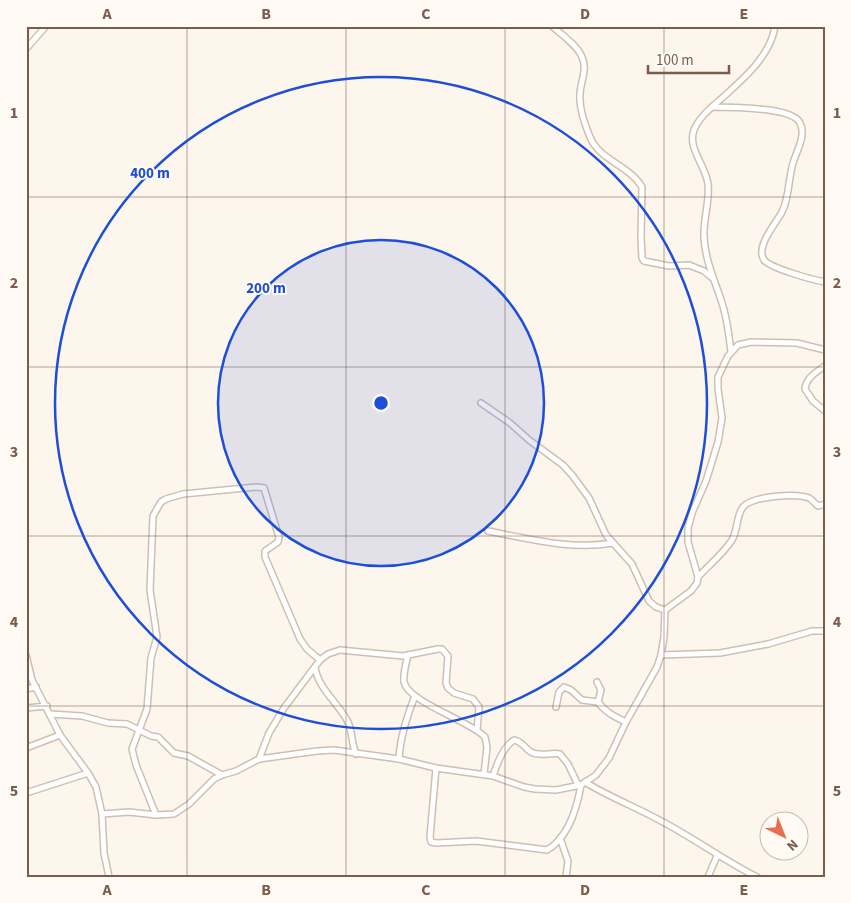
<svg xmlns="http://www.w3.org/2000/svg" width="851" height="903" viewBox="0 0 851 903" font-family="'Source Sans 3',sans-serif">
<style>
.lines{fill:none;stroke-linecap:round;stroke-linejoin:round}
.street-casing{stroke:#d1beb0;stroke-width:8}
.street{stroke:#fff;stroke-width:5}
.grid{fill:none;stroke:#7a5c4d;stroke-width:1;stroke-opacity:0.55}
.ring{fill:none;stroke:#1d4ed8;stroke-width:2.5}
.centre{fill:#1d4ed8;stroke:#fffaf3;stroke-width:2.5}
.ring-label{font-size:15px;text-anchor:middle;font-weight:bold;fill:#1d4ed8;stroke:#fffaf3;stroke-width:4;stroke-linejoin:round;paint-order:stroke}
.neatline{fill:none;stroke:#7a5c4d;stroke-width:2}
.grid-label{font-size:16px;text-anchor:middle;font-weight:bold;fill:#7a5c4d}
</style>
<rect width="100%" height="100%" fill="#fdf6ec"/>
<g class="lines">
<g class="street-casing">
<g id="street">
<path d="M 552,26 C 562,35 577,45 582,57 C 588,70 580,82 580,95 C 579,107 585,125 590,137 C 599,160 630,166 642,187 L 641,237 L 642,258 L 644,261 L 669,266 L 689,265 L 704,271 L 711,277"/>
<path d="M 26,49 L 46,26"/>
<path d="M 712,107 C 729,108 792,106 800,123 C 806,134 798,149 794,160 C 788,176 790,196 782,212 C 776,223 755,247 764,260 C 770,268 813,280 825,282"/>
<path d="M 731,352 C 729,334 727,317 721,300 C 714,279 705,259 704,237 C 703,220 710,201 708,184 C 706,166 687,148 694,130 C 699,117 712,107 721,99 C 742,80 771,56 775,26"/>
<path d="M 825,366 C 816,372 806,378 805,389 L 813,401 L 825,411"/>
<path d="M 481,403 L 510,423 L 529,440 L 563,465 L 572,475 L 589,498 L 606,535 L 632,564 L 649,601 L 656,607 L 665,610"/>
<path d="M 488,531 C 529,539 571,550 613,543"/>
<path d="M 698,577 C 709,565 723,554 732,540 C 738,530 736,516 743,507 C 752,496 796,493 809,498 C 813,500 815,504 818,506 L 825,504"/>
<path d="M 26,655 L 32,680 L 60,735 L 88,773 L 96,787 L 102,814 L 104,853 L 109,877"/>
<path d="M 408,655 C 406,663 403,674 404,682 C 408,702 470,721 485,737 L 487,747 L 484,774"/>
<path d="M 661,655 L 720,653 L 768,644 L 812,631 L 823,631"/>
<path d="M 315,668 C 319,689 337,702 347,720 C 353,731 351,743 356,754"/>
<path d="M 597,682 L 601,690 L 598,702 C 605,712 615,717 626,722"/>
<path d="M 26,689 L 36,687"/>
<path d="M 556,707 L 559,692 L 564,687 L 571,690 L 582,700 L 598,702"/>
<path d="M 26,708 L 47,706"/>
<path d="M 50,714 L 82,716 L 108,723 L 127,724 L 151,736 L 158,737 L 174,753 L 188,756 L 222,775"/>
<path d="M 26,748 L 60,735"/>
<path d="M 259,759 L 269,733 L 284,708 L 320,660 L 328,654 L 340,650 L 403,656 L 438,649 L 442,649 L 448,656 L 446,683 L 448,688 L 454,693 L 473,699 L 479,707 L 477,730"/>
<path d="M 399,759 C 400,737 407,716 415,696"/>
<path d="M 436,768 L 430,837 L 431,842 L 436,843 L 476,841 L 547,850 C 568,838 577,808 581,785"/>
<path d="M 493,776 C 497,763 503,747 514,740 C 522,741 524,748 531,752 C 540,757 551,752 560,754 L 568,764 L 578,785"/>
<path d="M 585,782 C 609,797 636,807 661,821 C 694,838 723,860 757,877"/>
<path d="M 26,793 L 88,773"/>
<path d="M 102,814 L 129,812 L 156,815 L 174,814 L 189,804 L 214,779 L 222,775 L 236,771 L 259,759 L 317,751 L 334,750 L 399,759 L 436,768 L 493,776 L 524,787 L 535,789 L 556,790 L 581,785 L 596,775 L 609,758 L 626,722 L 657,667 L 661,655 L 664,637 L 665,610 L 691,591 L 697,583 L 698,577 L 688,542 L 688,528 L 692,513 L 706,481 L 718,442 L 722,418 L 718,389 L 718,377 L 728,356 L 738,345 L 751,342 L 797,343 L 825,350"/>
<path d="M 156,815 L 136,765 L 132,749 L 147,709 L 151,658 L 157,637 L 150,590 L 153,516 L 161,502 L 166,499 L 183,494 L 257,487 L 264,488 L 279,537 L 278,542 L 265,551 L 265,557 L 300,639 L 307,649 L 320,660"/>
<path d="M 560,838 L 568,861 L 566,877"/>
<path d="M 708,877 L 717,856"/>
</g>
</g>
<use href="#street" class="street"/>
</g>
<path class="grid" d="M 187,26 L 187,877M 346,26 L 346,877M 505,26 L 505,877M 664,26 L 664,877M 26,197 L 825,197M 26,367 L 825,367M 26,536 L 825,536M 26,706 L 825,706"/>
<circle cx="381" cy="403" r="163" fill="#1d4ed8" fill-opacity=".12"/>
<g class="ring">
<circle cx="381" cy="403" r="163"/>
<circle cx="381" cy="403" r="326"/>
</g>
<circle cx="381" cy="403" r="8" class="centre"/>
<g class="ring-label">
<text x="150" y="178">400 m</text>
<text x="266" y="293">200 m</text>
</g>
<rect width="851" height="903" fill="none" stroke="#fffaf3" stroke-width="55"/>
<g transform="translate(784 836) rotate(137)"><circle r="24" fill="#fffaf3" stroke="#cabbb1"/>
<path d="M0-4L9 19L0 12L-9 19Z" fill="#e76f51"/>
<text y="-8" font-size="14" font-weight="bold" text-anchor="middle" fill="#7a5c4d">N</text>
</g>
<path d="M648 65v8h81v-8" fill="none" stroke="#7a5c4d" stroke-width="2.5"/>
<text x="656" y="65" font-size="15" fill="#7a5c4d" stroke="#fffaf3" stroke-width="4" paint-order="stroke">100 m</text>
<rect x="28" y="28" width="796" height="848" class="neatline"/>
<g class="grid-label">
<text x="107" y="19">A</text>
<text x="266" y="19">B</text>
<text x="426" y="19">C</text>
<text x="585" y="19">D</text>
<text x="744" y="19">E</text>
<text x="14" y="118">1</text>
<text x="837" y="118">1</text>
<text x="14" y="288">2</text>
<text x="837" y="288">2</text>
<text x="14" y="457">3</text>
<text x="837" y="457">3</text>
<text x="14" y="627">4</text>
<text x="837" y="627">4</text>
<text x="14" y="796">5</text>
<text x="837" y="796">5</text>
<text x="107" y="895">A</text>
<text x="266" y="895">B</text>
<text x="426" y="895">C</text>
<text x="585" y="895">D</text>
<text x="744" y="895">E</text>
</g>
</svg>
